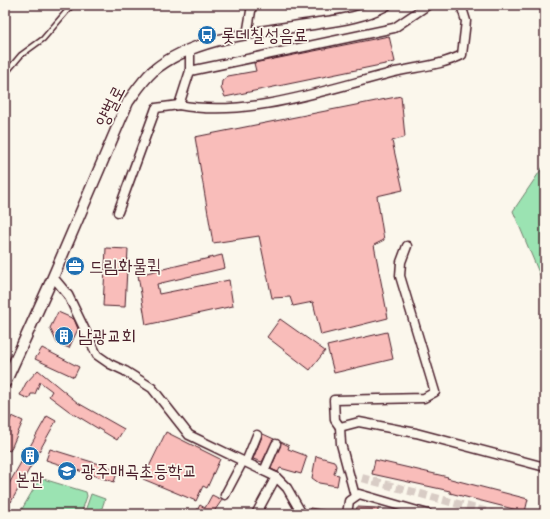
<svg xmlns="http://www.w3.org/2000/svg" width="550" height="519" viewBox="0 0 550 519" font-family="'Indie Flower','Poor Story',sans-serif">
<style>
.green{fill:#9be3b2;stroke:#72816e}
.building{fill:#f9bdba;stroke:#4a1f2b}
.lines{fill:none;stroke-linecap:round;stroke-linejoin:round}
.minor-tunnel{stroke:#d8ccc5;stroke-width:8;stroke-dasharray:8 4;stroke-linecap:butt}
.service-casing{stroke:#4a1f2b;stroke-width:7}
.minor-casing{stroke:#4a1f2b;stroke-width:11}
.tertiary-casing{stroke:#4a1f2b;stroke-width:13}
.service{stroke:#fbf7ec;stroke-width:4}
.minor{stroke:#fbf7ec;stroke-width:8}
.tertiary{stroke:#fbf7ec;stroke-width:10}
.labels{text-anchor:middle;stroke-width:3.5;stroke-linejoin:round;paint-order:stroke}
.poi-label{font-size:18px;fill:#4a1f2b;stroke:#fbf7ec;text-anchor:start}
.street-label{font-size:18px;fill:#4a1f2b;stroke:#fbf7ec}
</style>
<rect width="100%" height="100%" fill="#fbf7ec"/>
<filter id="ink" filterUnits="userSpaceOnUse"><feTurbulence type="fractalNoise" baseFrequency=".025" numOctaves="2"/><feDisplacementMap in="SourceGraphic" scale="8" xChannelSelector="R" yChannelSelector="G"/><feConvolveMatrix kernelMatrix="1 2 1 2 8 2 1 2 1" color-interpolation-filters="sRGB"/></filter>
<g filter="url(#ink)">
<g class="green">
<path d="M 545,164 L 545,287 L 513,211 Z"/>
<path d="M 40,478 L 86,492 L 87,496 L 81,514 L 22,514 L 22,509 Z"/>
<path d="M 91,494 L 105,499 L 100,514 L 84,514 Z"/>
</g>
<g class="building">
<path d="M 389,36 L 395,62 L 225,97 L 221,88 L 222,81 L 228,76 L 256,71 L 254,63 Z"/>
<path d="M 401,96 L 405,137 L 392,141 L 403,190 L 377,196 L 384,240 L 374,245 L 388,318 L 321,335 L 313,302 L 293,306 L 290,297 L 272,298 L 259,236 L 213,243 L 195,137 Z"/>
<path d="M 106,248 L 128,249 L 125,307 L 103,306 Z"/>
<path d="M 222,255 L 225,268 L 157,284 L 159,294 L 229,280 L 233,306 L 146,325 L 138,275 Z"/>
<path d="M 58,312 L 74,319 L 78,329 L 69,348 L 57,343 L 50,328 Z"/>
<path d="M 280,319 L 325,351 L 310,370 L 267,337 Z"/>
<path d="M 387,332 L 393,359 L 334,373 L 327,346 Z"/>
<path d="M 42,348 L 79,367 L 74,377 L 35,359 Z"/>
<path d="M 38,370 L 78,403 L 124,429 L 117,440 L 69,411 L 49,396 L 52,391 L 40,382 L 35,394 L 31,394 L 29,399 L 20,395 L 26,383 Z"/>
<path d="M 12,416 L 23,421 L 10,451 L 5,449 L 5,432 Z"/>
<path d="M 47,416 L 56,421 L 11,502 L 5,499 L 5,491 Z"/>
<path d="M 166,432 L 220,459 L 207,488 L 203,486 L 196,501 L 143,479 Z"/>
<path d="M 263,434 L 274,439 L 262,462 L 253,459 Z"/>
<path d="M 281,442 L 289,446 L 288,449 L 307,456 L 301,474 L 280,468 L 278,472 L 271,469 Z"/>
<path d="M 50,449 L 118,470 L 114,482 L 46,460 Z"/>
<path d="M 316,456 L 334,461 L 336,466 L 334,474 L 339,475 L 337,486 L 319,483 L 312,478 Z"/>
<path d="M 375,460 L 448,477 L 447,478 L 528,499 L 525,512 L 450,493 L 450,491 L 372,474 Z"/>
<path d="M 212,495 L 222,500 L 213,513 L 214,514 L 195,514 L 200,505 L 205,508 Z"/>
<path d="M 357,507 L 378,508 L 378,514 L 356,514 Z"/>
<path d="M 310,508 L 328,511 L 328,514 L 308,514 Z"/>
</g>
<g class="lines">
<path class="minor-tunnel" d="M 362,478 L 495,514"/>
<g class="service-casing">
<path id="service" d="M 5,74 L 21,55 L 43,39 L 72,5"/>
</g>
<g class="minor-casing">
<g id="minor">
<path d="M 247,35 L 252,5"/>
<path d="M 190,50 L 190,71 L 179,105 C 247,118 325,90 391,73 C 415,67 440,66 462,55 L 466,21 L 461,5"/>
<path d="M 190,71 L 394,28 L 428,5"/>
<path d="M 118,212 L 156,108 L 179,105"/>
<path d="M 53,277 L 68,295 L 97,355 L 110,364 L 125,371 L 152,388 L 189,435 L 276,477 L 287,488 L 302,514"/>
<path d="M 340,427 L 335,420 L 334,400 L 424,398 L 435,392 L 400,276 L 401,262 L 407,246"/>
<path d="M 246,462 L 257,435"/>
<path d="M 264,471 L 276,444"/>
<path d="M 225,495 L 243,461"/>
<path d="M 355,496 L 341,444 L 340,427 L 359,422 L 416,433 L 545,467"/>
<path d="M 256,514 L 276,477"/>
<path d="M 347,514 L 349,501 L 359,494 L 428,514"/>
</g>
</g>
<g class="tertiary-casing">
<path id="tertiary" d="M 5,383 L 53,277 L 128,102 C 136,91 143,80 153,71 C 195,35 267,32 319,23 C 343,20 365,16 386,5"/>
</g>
<use href="#service" class="service"/>
<use href="#minor" class="minor"/>
<use href="#tertiary" class="tertiary"/>
</g>
</g>
<defs>
<g id="bus-disc" transform="scale(1)"><circle r="9.5" fill="#1f6fb2" stroke="#fbf7ec"/><path d="M-5-6H5V4H4V6H2V4H-2V6H-4V4H-5ZM-3.5-4V0h7V-4ZM-3.5 1.2v1.5H-2V1.2ZM2 1.2v1.5H3.5V1.2Z" fill="#fff"/></g>
<g id="office-disc" transform="scale(1)"><circle r="9.5" fill="#1f6fb2" stroke="#fbf7ec"/><path d="M-6-3h4V-5.5h4V-3h4V5H-6ZM-1-4.5V-3h2v-1.5ZM-6 0V1H6V0Z" fill="#fff"/></g>
<g id="building-disc" transform="scale(1)"><circle r="9.5" fill="#1f6fb2" stroke="#fbf7ec"/><path d="M-4-6H4V6H1V3H-1V6H-4ZM-2.5-4.3h1.7v1.8h-1.7ZM.8-4.3h1.7v1.8H.8ZM-2.5-1h1.7V.8h-1.7ZM.8-1h1.7V.8H.8Z" fill="#fff"/></g>
<g id="school-disc" transform="scale(1)"><circle r="9.5" fill="#1f6fb2" stroke="#fbf7ec"/><path d="M0-5L7-2L0 1L-7-2ZM-4 1L0 2.5L4 1V4Q0 6-4 4Z" fill="#fff"/></g>
</defs>
<g fill-rule="evenodd">
<use href="#bus-disc" x="207" y="35"/>
<use href="#office-disc" x="75" y="266"/>
<use href="#building-disc" x="64" y="336"/>
<use href="#building-disc" x="30" y="456"/>
<use href="#school-disc" x="67" y="471"/>
</g>
<g class="labels">
<g class="poi-label">
<text x="221" y="41">롯데칠성음료</text>
<text x="89" y="272">드림화물퀵</text>
<text x="78" y="342">남광교회</text>
<text x="81" y="477">광주매곡초등학교</text>
<text x="30" y="485" text-anchor="middle">본관</text>
</g>
<g class="street-label">
<text transform="translate(110 106) rotate(-63)" y="6">양벌로</text>
</g>
</g>
<rect width="550" height="519" fill="none" stroke="#fbf7ec" stroke-width="20"/>
<rect x="10" y="10" width="530" height="499" fill="none" stroke="#4a1f2b" stroke-width="1.5" filter="url(#ink)"/>
</svg>
